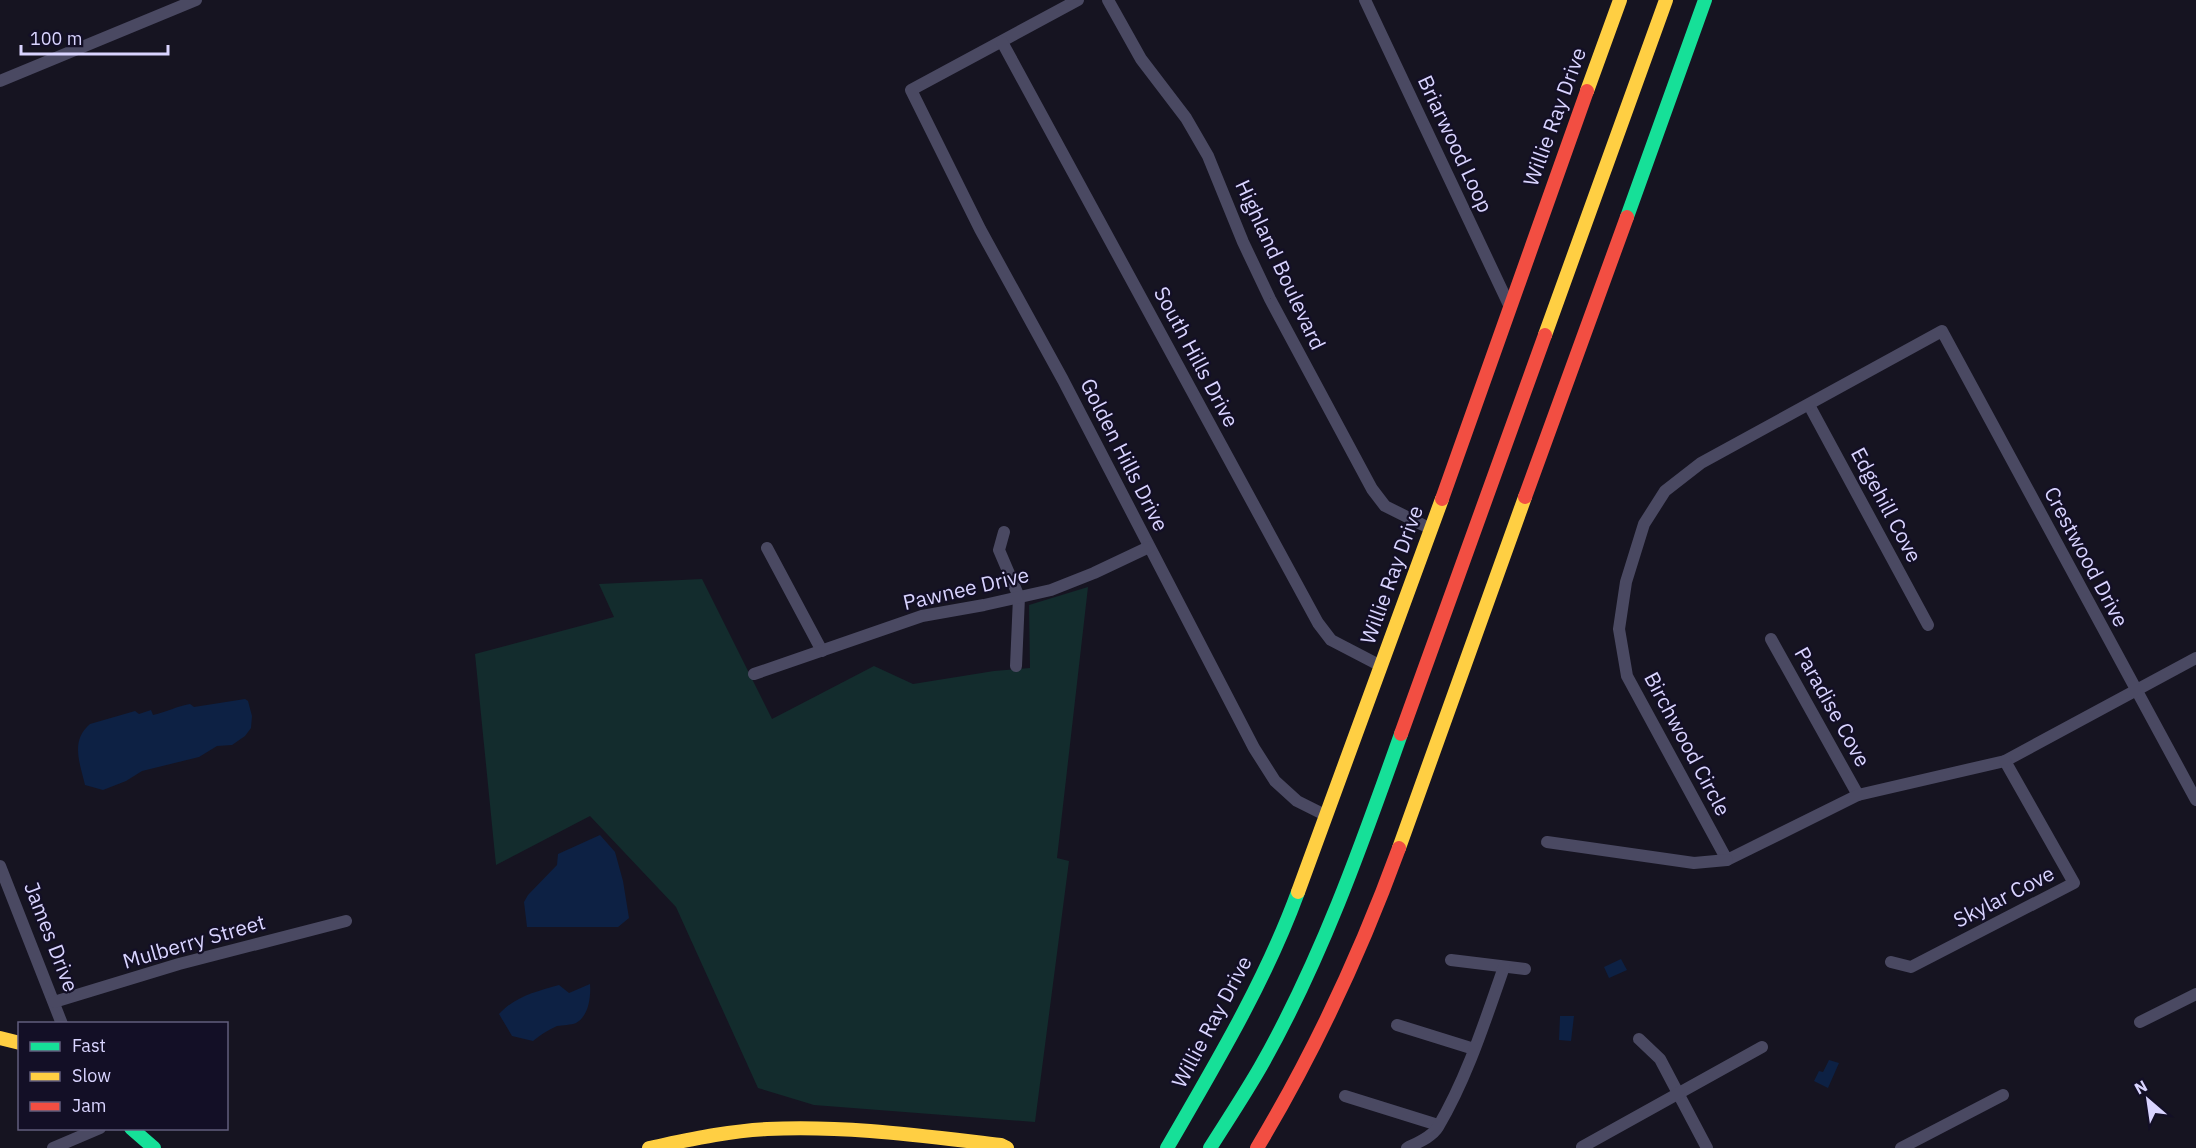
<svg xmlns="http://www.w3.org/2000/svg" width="2196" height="1148" viewBox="0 0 2196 1148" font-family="'IBM Plex Sans',sans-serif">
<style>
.green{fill:#132c2d}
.water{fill:#0d2144}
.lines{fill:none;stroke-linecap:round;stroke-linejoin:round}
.street{stroke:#4a4962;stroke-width:12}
.fast{stroke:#16e098;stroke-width:14}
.slow{stroke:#ffcf43;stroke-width:14}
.jam{stroke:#f24e42;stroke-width:14}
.labels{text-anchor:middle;stroke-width:4.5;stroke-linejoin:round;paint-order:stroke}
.street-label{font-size:21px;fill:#d9d4ff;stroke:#130f26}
</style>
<rect width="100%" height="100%" fill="#161421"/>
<path class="green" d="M 702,579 L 772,719 L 874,666 L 913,684 L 994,671 L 1030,668 L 1029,605 L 1088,587 L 1057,858 L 1069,861 L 1035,1122 L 814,1105 L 758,1088 L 676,907 L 590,816 L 496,865 L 475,654 L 614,617 L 599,584 Z"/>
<g class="water">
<path d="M 245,699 L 248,701 L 252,716 L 251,728 L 245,736 L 232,745 L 217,746 L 199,757 L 142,771 L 126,781 L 103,790 L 85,785 C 80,763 70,741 90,724 L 135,711 L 139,714 L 151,710 L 153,715 C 167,712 177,706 190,704 L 194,707 Z"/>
<path d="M 600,835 L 615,852 L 623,881 L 629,918 L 618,927 L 527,927 L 524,902 L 528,895 L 557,865 L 558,854 Z"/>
<path d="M 1621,959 L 1627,970 L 1609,978 L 1604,967 Z"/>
<path d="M 590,984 C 591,996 589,1016 576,1023 C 571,1025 563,1025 557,1026 C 548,1030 540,1035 533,1041 L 512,1036 L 499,1014 C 516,996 535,992 559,985 L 569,993 Z"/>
<path d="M 1560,1016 L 1574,1016 L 1571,1041 L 1559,1040 Z"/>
<path d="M 1829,1060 L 1839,1063 L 1828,1088 L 1814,1081 L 1819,1071 L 1823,1072 Z"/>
</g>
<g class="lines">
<g class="street">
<path d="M 1078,0 L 911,90 L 980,229 L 1063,380 L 1254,748 L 1275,781 L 1297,801 L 1325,815"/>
<path d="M 1108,0 L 1141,59 L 1186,118 L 1208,156 L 1243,242 L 1270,299 L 1372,489 L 1385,506 L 1431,529"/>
<path d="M 1365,0 L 1509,305"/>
<path d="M 1002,42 L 1318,623 L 1331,640 L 1381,666"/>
<path d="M 0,81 L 196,0"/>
<path d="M 1809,405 L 1928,625"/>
<path d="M 1004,532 L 999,550 L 1019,597 L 1016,666"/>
<path d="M 767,548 L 822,651"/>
<path d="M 1771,639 L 1858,795"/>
<path d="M 2196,658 L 2005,761 L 1858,795 L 1727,860 L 1627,676 L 1619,629 L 1626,582 L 1644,524 L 1665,491 L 1701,463 L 1942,331 L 2196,800"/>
<path d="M 754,674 L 922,616 L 984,605 L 1051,590 L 1094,573 L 1149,547"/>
<path d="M 1547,842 L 1694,863 L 1727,860"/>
<path d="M 0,866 L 62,1024"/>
<path d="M 1451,960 L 1525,969"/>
<path d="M 1891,962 L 1911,967 L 2074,883 L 2005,761"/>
<path d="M 54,1002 L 179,964 L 346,921"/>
<path d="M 2140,1022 L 2196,994"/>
<path d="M 1397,1025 L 1474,1049"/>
<path d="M 1639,1039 L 1660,1059 L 1707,1148"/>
<path d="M 1345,1096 L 1438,1125"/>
<path d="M 1582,1147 L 1762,1047"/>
<path d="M 53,1148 L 100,1128"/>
<path d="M 1407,1148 C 1417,1143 1432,1137 1438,1127 C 1467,1078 1485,1021 1504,967"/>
<path d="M 1901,1148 L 2003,1095"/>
</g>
<g class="fast">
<path d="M 1627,217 L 1705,0"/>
<path d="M 131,1128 L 154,1148"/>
<path d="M 1167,1148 C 1215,1065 1265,982 1298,892"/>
<path d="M 1210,1148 C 1227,1121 1245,1094 1261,1066 C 1320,962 1361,847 1401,734"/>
</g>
<g class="slow">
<path d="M 1587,91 L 1620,0"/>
<path d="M 1545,335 L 1666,0"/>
<path d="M 1399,848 L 1525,497"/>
<path d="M 1298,892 L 1442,499"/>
<path d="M 0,1038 L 20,1043"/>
<path d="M 649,1148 C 688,1140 727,1131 767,1129 C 845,1125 923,1136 1001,1145 L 1007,1148"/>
</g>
<g class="jam">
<path d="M 1525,497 L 1627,217"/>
<path d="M 1442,499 L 1587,91"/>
<path d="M 1401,734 L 1545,335"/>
<path d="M 1257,1148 C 1314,1053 1361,952 1399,848"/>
</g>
</g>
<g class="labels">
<g class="street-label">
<text transform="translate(1555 117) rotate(-70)" y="7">Willie Ray Drive</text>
<text transform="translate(1455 144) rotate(65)" y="7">Briarwood Loop</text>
<text transform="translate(1280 265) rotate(65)" y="7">Highland Boulevard</text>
<text transform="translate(1196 357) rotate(62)" y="7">South Hills Drive</text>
<text transform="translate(1124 455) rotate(63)" y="7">Golden Hills Drive</text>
<text transform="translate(1886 505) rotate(62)" y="7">Edgehill Cove</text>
<text transform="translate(2086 557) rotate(62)" y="7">Crestwood Drive</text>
<text transform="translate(1392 575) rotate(-70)" y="7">Willie Ray Drive</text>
<text transform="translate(966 589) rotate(-13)" y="7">Pawnee Drive</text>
<text transform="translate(1832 707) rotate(61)" y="7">Paradise Cove</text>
<text transform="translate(1687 744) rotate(62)" y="7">Birchwood Circle</text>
<text transform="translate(2004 897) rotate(-27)" y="7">Skylar Cove</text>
<text transform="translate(51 937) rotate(69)" y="7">James Drive</text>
<text transform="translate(194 942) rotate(-16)" y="7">Mulberry Street</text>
<text transform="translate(1212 1022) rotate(-62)" y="7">Willie Ray Drive</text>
</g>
</g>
<rect x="18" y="1022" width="210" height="108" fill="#130f26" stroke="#625e7d" stroke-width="1.5"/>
<rect x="30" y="1042" width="30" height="9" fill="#16e098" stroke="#625e7d" stroke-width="1.5"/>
<text x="72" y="1052" font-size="18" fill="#d9d4ff">Fast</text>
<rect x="30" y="1072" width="30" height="9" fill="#ffcf43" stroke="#625e7d" stroke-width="1.5"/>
<text x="72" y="1082" font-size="18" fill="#d9d4ff">Slow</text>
<rect x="30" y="1102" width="30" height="9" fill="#f24e42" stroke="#625e7d" stroke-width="1.5"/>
<text x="72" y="1112" font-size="18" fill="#d9d4ff">Jam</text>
<g transform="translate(2148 1100) rotate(331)" stroke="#130f26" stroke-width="4.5" paint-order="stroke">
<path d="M0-4.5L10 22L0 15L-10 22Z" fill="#d9d4ff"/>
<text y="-9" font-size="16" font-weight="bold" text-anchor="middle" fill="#d9d4ff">N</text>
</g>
<path d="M21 45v9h147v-9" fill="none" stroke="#d9d4ff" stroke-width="3"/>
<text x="30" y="45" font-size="18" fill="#d9d4ff" stroke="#130f26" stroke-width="4.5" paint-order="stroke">100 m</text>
</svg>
